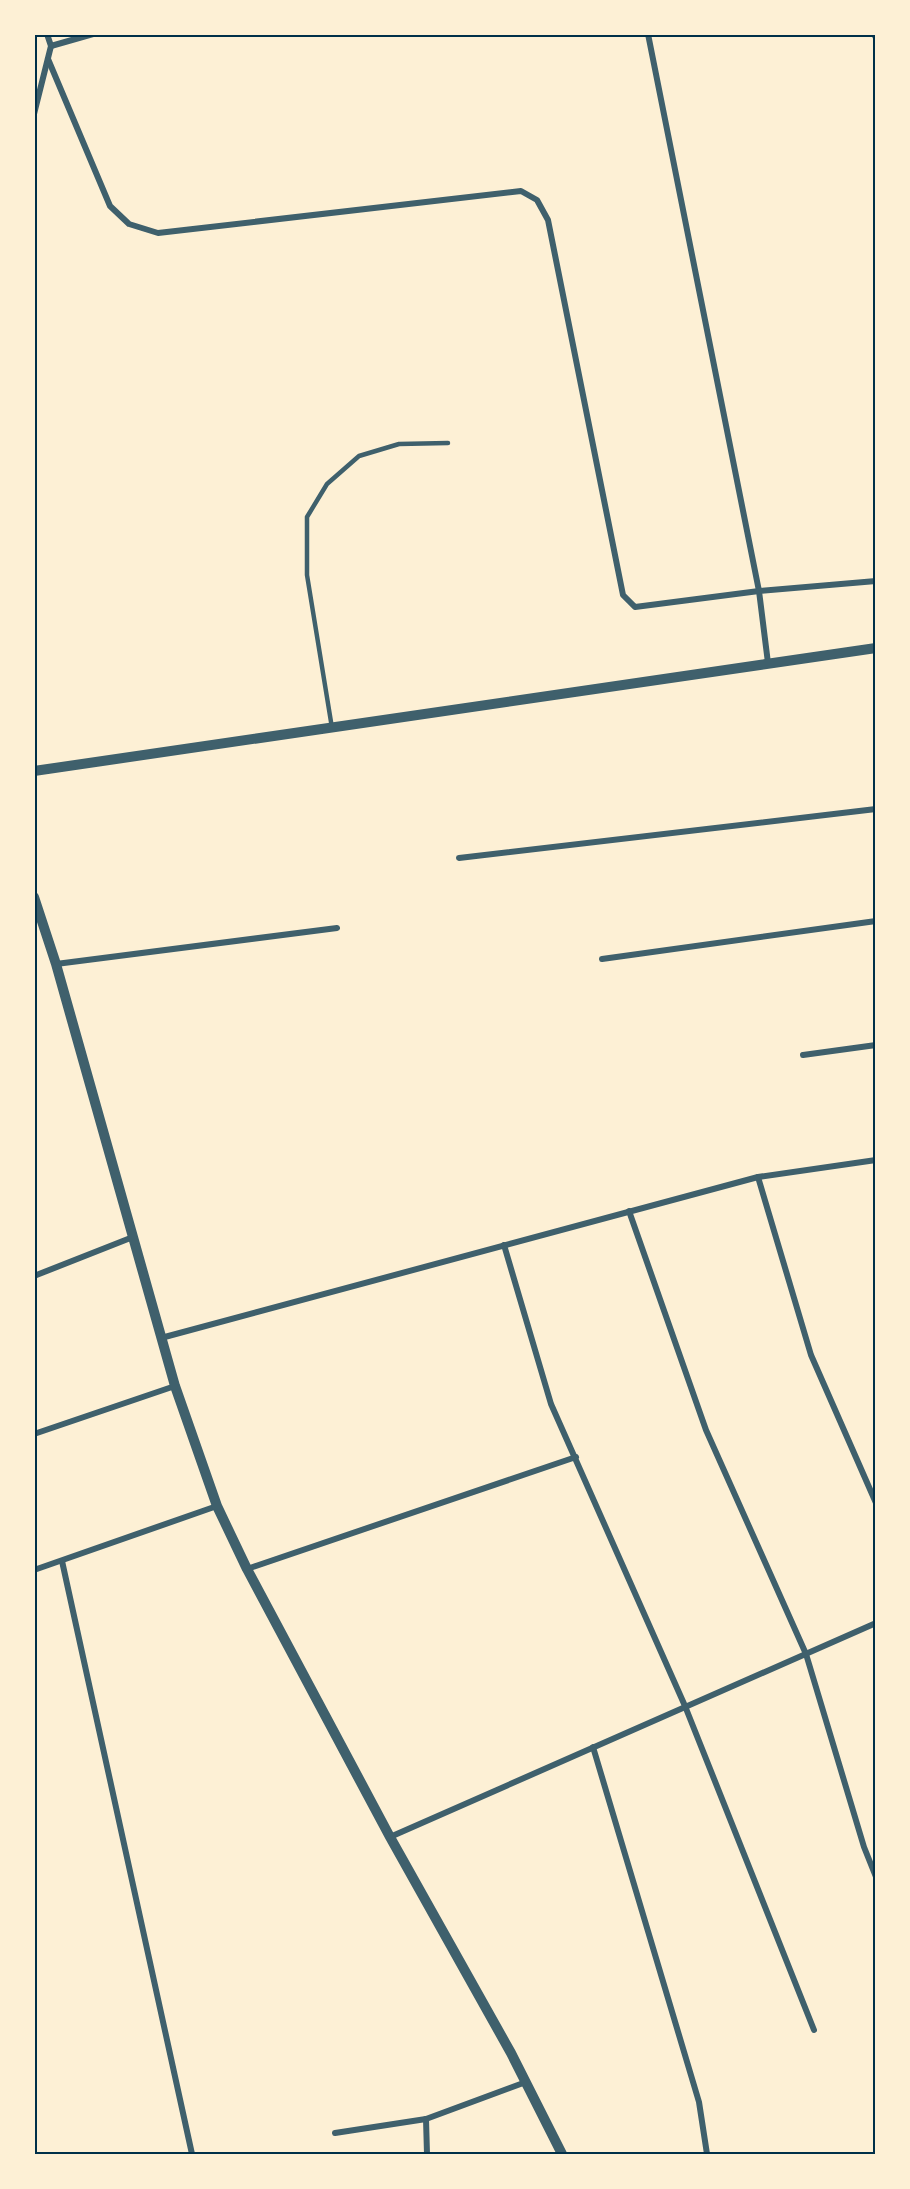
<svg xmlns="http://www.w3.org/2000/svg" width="910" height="2189" viewBox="0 0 910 2189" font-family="'Roboto Condensed',sans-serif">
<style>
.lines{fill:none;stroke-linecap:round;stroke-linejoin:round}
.service{stroke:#3f606c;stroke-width:4.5}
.minor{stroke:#3f606c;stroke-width:6}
.tertiary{stroke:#3f606c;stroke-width:10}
.neatline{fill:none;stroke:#003049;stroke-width:2}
</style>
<rect width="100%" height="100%" fill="#fdf0d5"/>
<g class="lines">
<path class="service" d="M 332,728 L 307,575 L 307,517 L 327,484 L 359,456 L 399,444 L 448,443"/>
<g class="minor">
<path d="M 648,34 L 759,591 L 768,663"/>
<path d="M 874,34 L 876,38"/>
<path d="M 51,46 L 93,34"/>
<path d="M 48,59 L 110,206 L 129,224 L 158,233 L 521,191 L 537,200 L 548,220 L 623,595 L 635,607 L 759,591 L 876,581"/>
<path d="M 34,114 L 51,46 L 47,34"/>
<path d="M 459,858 L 876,809"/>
<path d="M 602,959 L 876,921"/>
<path d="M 56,964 L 337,928"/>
<path d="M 803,1055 L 876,1045"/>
<path d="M 758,1177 L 811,1355 L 876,1503"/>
<path d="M 629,1211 L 706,1430 L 806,1654 L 864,1847 L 876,1877"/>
<path d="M 504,1245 L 551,1404 L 685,1706 L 814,2030"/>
<path d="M 34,1276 L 133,1237"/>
<path d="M 161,1338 L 758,1177 L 876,1160"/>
<path d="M 34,1434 L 175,1386"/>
<path d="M 62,1561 L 192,2154"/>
<path d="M 247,1569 L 576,1457"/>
<path d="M 34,1570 L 217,1506"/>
<path d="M 593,1747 L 699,2102 L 707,2154"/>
<path d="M 390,1837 L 876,1623"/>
<path d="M 426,2119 L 427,2154"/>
<path d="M 335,2133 L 426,2119 L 526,2082"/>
</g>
<g class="tertiary">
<path d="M 34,771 L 876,648"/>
<path d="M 34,897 L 56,964 L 175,1386 L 217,1506 L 247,1569 L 390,1837 L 511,2053 L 562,2154"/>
</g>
</g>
<rect width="910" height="2189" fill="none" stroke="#fdf0d5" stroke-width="72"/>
<rect x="36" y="36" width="838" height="2117" class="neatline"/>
</svg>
